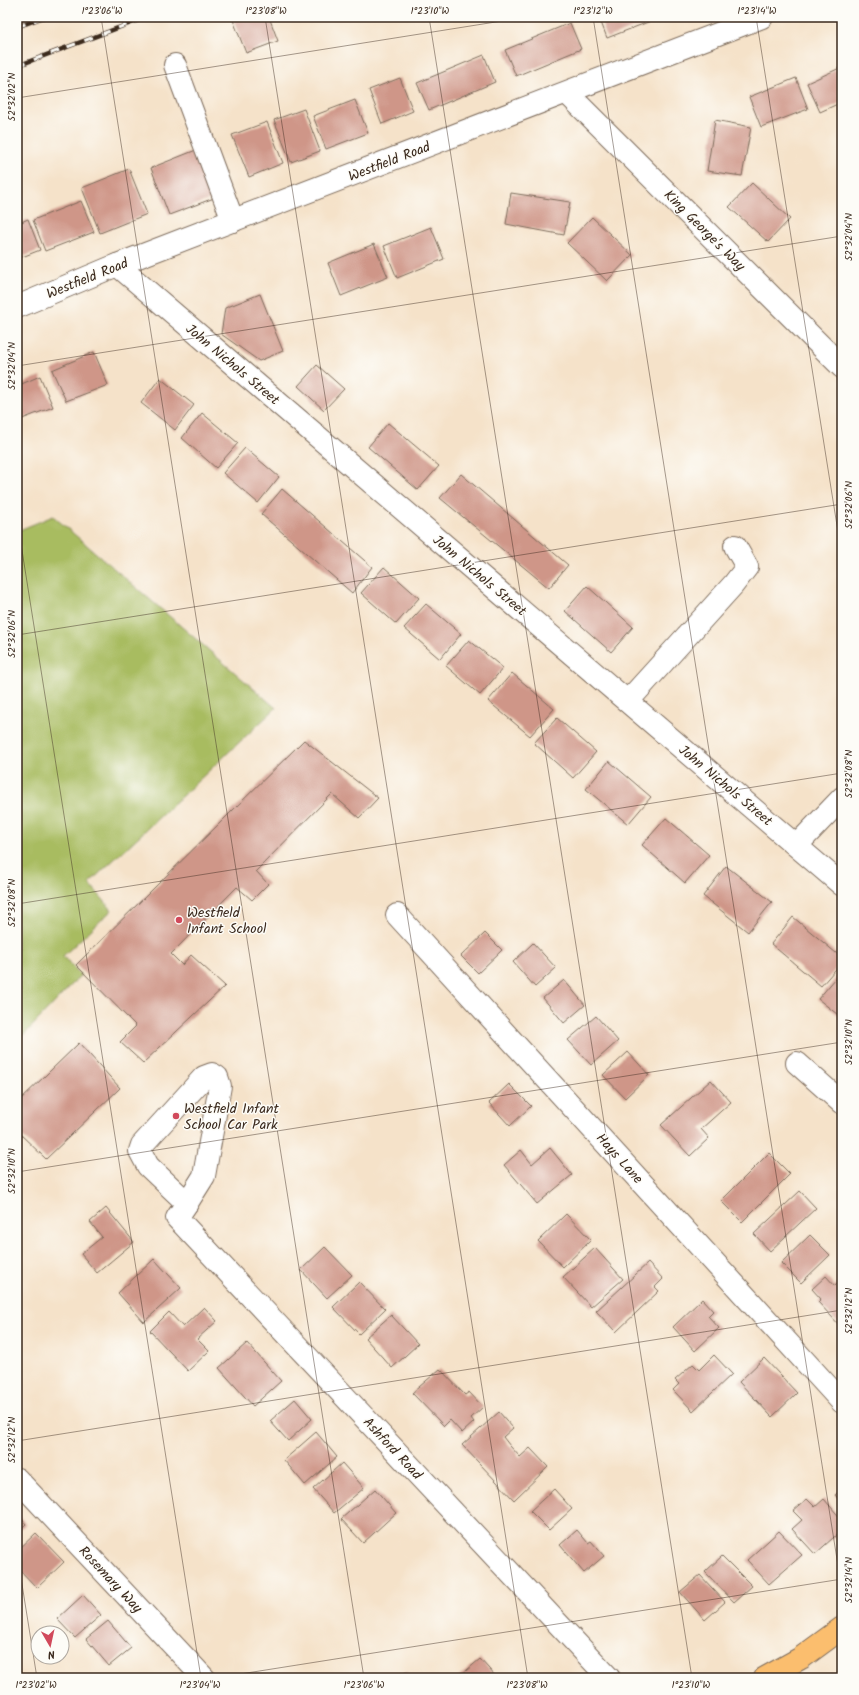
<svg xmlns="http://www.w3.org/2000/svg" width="859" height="1695" viewBox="0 0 859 1695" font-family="Kalam,sans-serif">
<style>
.green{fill:#a8bc61;stroke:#727340}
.building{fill:#cf9688}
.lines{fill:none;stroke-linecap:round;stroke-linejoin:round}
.minor-casing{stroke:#7c6a5a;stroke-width:24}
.major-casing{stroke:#7c6a5a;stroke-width:24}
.minor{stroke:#fff;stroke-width:22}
.major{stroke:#fbbe6e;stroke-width:22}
.rail-casing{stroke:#3b2a1e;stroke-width:4.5}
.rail{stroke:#fdfcf7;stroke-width:3;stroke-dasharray:9;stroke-linecap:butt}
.ticks{fill:none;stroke:#3b2a1e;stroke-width:1;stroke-opacity:0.45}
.poi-dot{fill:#d1495b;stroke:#fdfcf7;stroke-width:1.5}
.labels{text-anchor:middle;stroke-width:3;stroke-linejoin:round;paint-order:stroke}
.street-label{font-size:14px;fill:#3b2a1e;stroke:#fdfcf7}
.poi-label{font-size:14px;fill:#3b2a1e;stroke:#fdfcf7;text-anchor:start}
.neatline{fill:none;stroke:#3b2a1e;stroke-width:1.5}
.ticks-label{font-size:10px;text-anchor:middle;fill:#3b2a1e}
</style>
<rect width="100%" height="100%" fill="#fdfcf7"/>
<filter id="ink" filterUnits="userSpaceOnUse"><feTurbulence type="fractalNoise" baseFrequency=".025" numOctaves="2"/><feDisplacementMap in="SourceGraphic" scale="8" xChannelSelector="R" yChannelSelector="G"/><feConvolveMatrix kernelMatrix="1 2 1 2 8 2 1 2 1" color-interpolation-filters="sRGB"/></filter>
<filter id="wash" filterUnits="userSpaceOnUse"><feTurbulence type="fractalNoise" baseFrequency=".012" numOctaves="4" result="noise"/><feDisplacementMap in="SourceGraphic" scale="16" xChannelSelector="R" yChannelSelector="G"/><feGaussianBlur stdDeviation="0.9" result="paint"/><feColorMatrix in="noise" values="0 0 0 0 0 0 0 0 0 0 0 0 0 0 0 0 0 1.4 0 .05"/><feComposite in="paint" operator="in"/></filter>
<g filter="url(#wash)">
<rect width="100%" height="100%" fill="#f5e2c9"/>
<path class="green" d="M 53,516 L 276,708 L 89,883 L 112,910 L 63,956 L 81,975 L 17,1042 L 17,531 Z"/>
<g id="blocks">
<g class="building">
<path d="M 239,17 L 269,17 L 278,41 L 246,53 L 233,20 Z"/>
<path d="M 599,17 L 655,17 L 656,19 L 607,38 Z"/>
<path d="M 570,23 L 581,49 L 516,76 L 505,50 Z"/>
<path d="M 484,55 L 495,82 L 429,110 L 417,83 Z"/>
<path d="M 842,67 L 842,102 L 820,112 L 807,83 Z"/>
<path d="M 400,78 L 413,111 L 382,124 L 369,90 Z"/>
<path d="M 796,78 L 808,109 L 761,127 L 749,97 Z"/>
<path d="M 355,100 L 368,133 L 326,149 L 313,116 Z"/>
<path d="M 304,109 L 320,151 L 291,162 L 274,120 Z"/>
<path d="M 715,120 L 751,127 L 742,176 L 707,171 Z"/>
<path d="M 267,122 L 283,163 L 249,177 L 232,135 Z"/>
<path d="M 196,150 L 214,198 L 169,215 L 151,168 Z"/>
<path d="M 129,169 L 147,214 L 100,233 L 82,188 Z"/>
<path d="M 752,183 L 790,219 L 768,242 L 729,207 Z"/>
<path d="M 511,193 L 570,202 L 564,235 L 506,224 Z"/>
<path d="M 81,201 L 94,232 L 45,251 L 33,220 Z"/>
<path d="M 592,217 L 632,255 L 607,281 L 567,243 Z"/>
<path d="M 28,219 L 40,250 L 17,259 L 17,224 Z"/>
<path d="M 431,227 L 444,259 L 397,278 L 384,246 Z"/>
<path d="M 374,244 L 388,277 L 341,296 L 328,263 Z"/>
<path d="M 260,294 L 283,351 L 259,361 L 221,334 L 225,308 Z"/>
<path d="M 94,352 L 108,385 L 66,401 L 52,370 Z"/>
<path d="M 317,365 L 344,389 L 324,410 L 298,386 Z"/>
<path d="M 40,376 L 53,407 L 17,421 L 17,386 Z"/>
<path d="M 160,378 L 194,405 L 175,430 L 141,403 Z"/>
<path d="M 202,413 L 238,443 L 216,468 L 182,438 Z"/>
<path d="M 388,423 L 439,466 L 418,490 L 368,447 Z"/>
<path d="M 245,448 L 279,477 L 258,503 L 223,473 Z"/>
<path d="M 461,474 L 568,565 L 549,588 L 440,498 Z"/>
<path d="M 282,489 L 372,567 L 352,593 L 261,514 Z"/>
<path d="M 384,567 L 419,598 L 396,624 L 361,593 Z"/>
<path d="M 587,586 L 633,627 L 611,652 L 565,611 Z"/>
<path d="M 426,604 L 461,634 L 440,659 L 404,628 Z"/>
<path d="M 469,640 L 503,668 L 480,695 L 446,666 Z"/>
<path d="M 512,673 L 554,709 L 530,736 L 488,701 Z"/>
<path d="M 557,718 L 596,752 L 573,778 L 534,743 Z"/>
<path d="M 304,740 L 378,798 L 359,818 L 332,794 L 256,871 L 268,884 L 252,900 L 237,887 L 171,954 L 182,965 L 191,955 L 225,986 L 143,1063 L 120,1042 L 136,1026 L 76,965 Z"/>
<path d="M 609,761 L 651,797 L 628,824 L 586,789 Z"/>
<path d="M 666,818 L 709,855 L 685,883 L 642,845 Z"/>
<path d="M 726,866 L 772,902 L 748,932 L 703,896 Z"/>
<path d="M 793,917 L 842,958 L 842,962 L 821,986 L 771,944 Z"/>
<path d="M 485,933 L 502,950 L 478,973 L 461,956 Z"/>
<path d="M 533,943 L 556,968 L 535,987 L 513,962 Z"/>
<path d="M 842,971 L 842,1018 L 818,999 Z"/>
<path d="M 564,980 L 585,1005 L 564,1023 L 543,998 Z"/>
<path d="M 596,1016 L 618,1041 L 591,1065 L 568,1040 Z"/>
<path d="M 79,1043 L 120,1088 L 46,1159 L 17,1131 L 17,1103 Z"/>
<path d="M 628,1052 L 649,1075 L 625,1098 L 603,1075 Z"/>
<path d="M 711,1080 L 731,1102 L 701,1129 L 709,1138 L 690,1156 L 661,1125 Z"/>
<path d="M 509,1084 L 531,1106 L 510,1126 L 489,1103 Z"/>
<path d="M 550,1148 L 572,1175 L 537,1204 L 504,1165 L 521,1150 L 532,1164 Z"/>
<path d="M 769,1153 L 790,1174 L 742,1222 L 721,1201 Z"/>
<path d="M 800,1191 L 816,1208 L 770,1251 L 754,1234 Z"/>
<path d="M 106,1208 L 134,1242 L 97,1273 L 81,1254 L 102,1237 L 90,1222 Z"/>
<path d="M 566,1214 L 591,1240 L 563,1267 L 538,1241 Z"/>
<path d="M 810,1235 L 830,1255 L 801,1283 L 781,1263 Z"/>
<path d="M 325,1247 L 352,1275 L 327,1298 L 301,1270 Z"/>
<path d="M 595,1248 L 623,1279 L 591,1307 L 563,1277 Z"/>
<path d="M 154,1259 L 181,1288 L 144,1322 L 118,1293 Z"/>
<path d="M 648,1263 L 663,1279 L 655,1287 L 659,1291 L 616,1332 L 596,1311 Z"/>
<path d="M 826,1276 L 835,1286 L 842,1279 L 842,1328 L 818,1302 L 821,1299 L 812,1289 Z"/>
<path d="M 359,1282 L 385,1309 L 359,1334 L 333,1307 Z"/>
<path d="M 702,1299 L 713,1311 L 708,1316 L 719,1328 L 695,1351 L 673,1327 Z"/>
<path d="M 204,1307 L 217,1321 L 197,1339 L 209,1351 L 188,1371 L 150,1331 L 169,1312 L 183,1327 Z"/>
<path d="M 391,1315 L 418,1344 L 392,1368 L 365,1338 Z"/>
<path d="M 247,1343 L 281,1381 L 253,1406 L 219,1368 Z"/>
<path d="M 714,1355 L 732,1374 L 693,1411 L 673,1390 L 679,1384 L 675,1380 L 693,1364 L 699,1370 Z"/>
<path d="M 764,1358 L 797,1393 L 772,1417 L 739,1382 Z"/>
<path d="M 440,1369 L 465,1395 L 469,1392 L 483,1407 L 471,1418 L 474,1422 L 462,1433 L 450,1420 L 444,1426 L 412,1393 Z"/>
<path d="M 295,1399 L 312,1419 L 288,1441 L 270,1421 Z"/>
<path d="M 499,1412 L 513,1428 L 503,1437 L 510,1446 L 520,1457 L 530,1448 L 548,1467 L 514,1500 L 462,1445 Z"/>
<path d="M 316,1432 L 337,1457 L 305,1485 L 284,1460 Z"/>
<path d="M 342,1463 L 364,1488 L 334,1513 L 313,1489 Z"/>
<path d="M 842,1488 L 842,1503 L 835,1495 Z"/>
<path d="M 375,1489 L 396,1513 L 363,1543 L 341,1519 Z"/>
<path d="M 554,1489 L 572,1509 L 549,1530 L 530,1511 Z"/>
<path d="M 807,1499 L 815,1507 L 824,1499 L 842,1520 L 842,1530 L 815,1554 L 792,1529 L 802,1520 L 793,1511 Z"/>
<path d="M 17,1514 L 26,1524 L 17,1532 Z"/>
<path d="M 577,1530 L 588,1543 L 591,1541 L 604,1556 L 584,1573 L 560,1545 Z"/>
<path d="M 779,1531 L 802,1555 L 769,1584 L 747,1560 Z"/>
<path d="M 36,1533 L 64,1562 L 37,1588 L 17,1567 L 17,1551 Z"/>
<path d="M 722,1556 L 752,1586 L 734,1602 L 705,1572 Z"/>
<path d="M 700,1575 L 725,1602 L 705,1620 L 680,1592 Z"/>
<path d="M 83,1595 L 101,1615 L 75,1638 L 57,1619 Z"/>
<path d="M 108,1621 L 131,1648 L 109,1666 L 86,1639 Z"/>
<path d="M 480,1659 L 497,1678 L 458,1678 L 460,1676 Z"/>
<path d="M 406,1672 L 411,1678 L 399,1678 Z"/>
</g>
</g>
</g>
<g filter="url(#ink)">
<use href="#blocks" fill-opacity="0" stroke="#7c6a5a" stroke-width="1"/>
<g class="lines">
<g class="minor-casing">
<g id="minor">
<path d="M 175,65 L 233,221"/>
<path d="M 567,93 L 842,367"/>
<path d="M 117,265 L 842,885"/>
<path d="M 17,307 L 117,265 L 762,17"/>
<path d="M 628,701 L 733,585 L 747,567 L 735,546"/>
<path d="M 797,845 L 842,798"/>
<path d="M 397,915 L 842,1402"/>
<path d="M 797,1063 L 842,1103"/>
<path d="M 212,1074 L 217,1077 L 220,1086 L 204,1176 L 187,1203 L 148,1166 L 140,1151 L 142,1145 L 204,1077 Z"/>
<path d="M 187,1203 L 177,1218 L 609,1678"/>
<path d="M 17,1479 L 204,1678"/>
</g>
</g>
<g class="major-casing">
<path id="major" d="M 765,1678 L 801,1658 L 842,1628"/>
</g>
<use href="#minor" class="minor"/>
<use href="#major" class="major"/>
<g class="rail-casing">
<g id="rail">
<path d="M 17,27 L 44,17"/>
<path d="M 17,66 L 147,17"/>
</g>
</g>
<use href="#rail" class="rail"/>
</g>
</g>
<path class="ticks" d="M 101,17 L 364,1678M 265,17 L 528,1678M 429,17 L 692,1678M 593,17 L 842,1591M 756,17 L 842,557M 17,98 L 527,17M 17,366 L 842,236M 17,519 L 201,1678M 17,635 L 842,504M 17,904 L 842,773M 17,1172 L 842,1042M 17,1441 L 842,1310M 17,1553 L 37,1678M 215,1678 L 842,1579"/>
<g class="poi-dot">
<circle cx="179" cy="920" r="4"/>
<circle cx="176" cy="1116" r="4"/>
</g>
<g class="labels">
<g class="street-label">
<text transform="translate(389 161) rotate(-21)" y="5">Westfield Road</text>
<text transform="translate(705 230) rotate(45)" y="5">King George's Way</text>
<text transform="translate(87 278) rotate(-22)" y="5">Westfield Road</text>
<text transform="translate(233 364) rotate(40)" y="5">John Nichols Street</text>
<text transform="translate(480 575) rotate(40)" y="5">John Nichols Street</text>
<text transform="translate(726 785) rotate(40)" y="5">John Nichols Street</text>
<text transform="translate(620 1158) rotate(48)" y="5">Hays Lane</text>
<text transform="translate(393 1448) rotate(47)" y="5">Ashford Road</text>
<text transform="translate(111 1579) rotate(47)" y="5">Rosemary Way</text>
</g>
<g class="poi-label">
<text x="187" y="917">Westfield<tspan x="187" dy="16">Infant School</tspan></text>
<text x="184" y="1113">Westfield Infant<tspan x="184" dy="16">School Car Park</tspan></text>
</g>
</g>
<rect width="859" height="1695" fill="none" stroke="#fdfcf7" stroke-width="44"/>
<g transform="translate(50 1645) rotate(171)"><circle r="19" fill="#fdfcf7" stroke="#afa8a0"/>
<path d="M0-3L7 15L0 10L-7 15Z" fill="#d1495b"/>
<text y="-6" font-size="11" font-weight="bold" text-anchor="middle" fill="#3b2a1e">N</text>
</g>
<rect x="22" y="22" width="815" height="1651" class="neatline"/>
<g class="ticks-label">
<text x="102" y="14">1°23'06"W</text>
<text x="266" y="14">1°23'08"W</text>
<text x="430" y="14">1°23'10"W</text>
<text x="593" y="14">1°23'12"W</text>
<text x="757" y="14">1°23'14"W</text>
<text transform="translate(11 97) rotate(-90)" y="4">52°32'02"N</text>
<text transform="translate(848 237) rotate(-90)" y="4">52°32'04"N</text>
<text transform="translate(11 366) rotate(-90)" y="4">52°32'04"N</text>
<text transform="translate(848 505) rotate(-90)" y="4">52°32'06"N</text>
<text transform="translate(11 634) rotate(-90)" y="4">52°32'06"N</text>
<text transform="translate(848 774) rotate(-90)" y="4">52°32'08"N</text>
<text transform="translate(11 903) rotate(-90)" y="4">52°32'08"N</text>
<text transform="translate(848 1042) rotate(-90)" y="4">52°32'10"N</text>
<text transform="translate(11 1171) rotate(-90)" y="4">52°32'10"N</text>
<text transform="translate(848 1311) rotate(-90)" y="4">52°32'12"N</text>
<text transform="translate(11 1440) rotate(-90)" y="4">52°32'12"N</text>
<text transform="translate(848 1580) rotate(-90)" y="4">52°32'14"N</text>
<text x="36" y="1688">1°23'02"W</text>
<text x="200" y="1688">1°23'04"W</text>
<text x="364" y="1688">1°23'06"W</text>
<text x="527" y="1688">1°23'08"W</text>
<text x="691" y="1688">1°23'10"W</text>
</g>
</svg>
